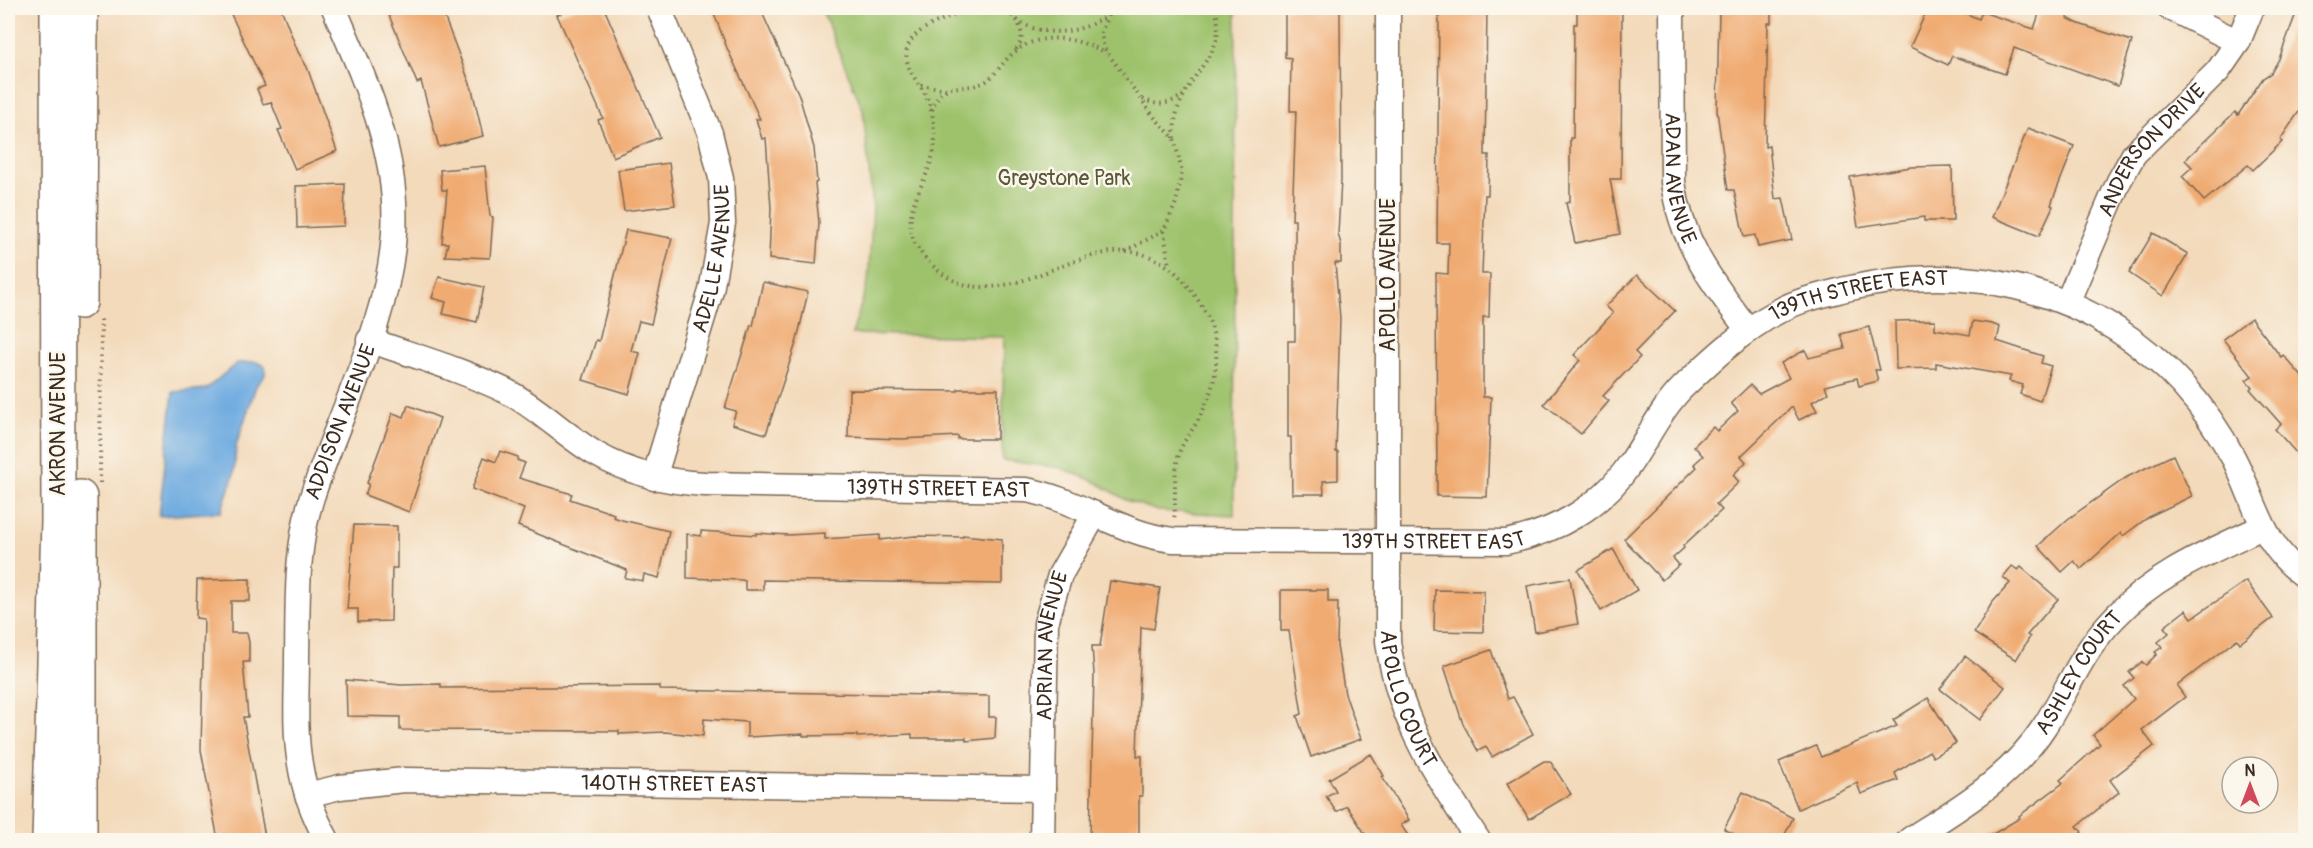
<svg xmlns="http://www.w3.org/2000/svg" width="2313" height="848" viewBox="0 0 2313 848" font-family="Pangolin,sans-serif">
<style>
.green{fill:#9ec26c;stroke:#6c7645;stroke-width:1.5}
.water{fill:#6eabe0;stroke:#546a7f;stroke-width:1.5}
.building{fill:#f0ab72}
.lines{fill:none;stroke-linecap:round;stroke-linejoin:round}
.street-casing{stroke:#7b6855;stroke-width:27}
.secondary-casing{stroke:#7b6855;stroke-width:36}
.path{stroke:#7b6855;stroke-width:4;stroke-dasharray:1.5 4.5;stroke-linecap:butt}
.street{stroke:#fff;stroke-width:24}
.secondary{stroke:#fff;stroke-width:33}
.labels{text-anchor:middle;stroke-width:5;stroke-linejoin:round;paint-order:stroke}
.street-label{font-size:21px;fill:#3b2a1e;stroke:#fbf7ec}
.park-label{font-size:21px;fill:#595835;stroke:#fbf7ec}
</style>
<rect width="100%" height="100%" fill="#fbf7ec"/>
<filter id="ink" filterUnits="userSpaceOnUse"><feTurbulence type="fractalNoise" baseFrequency=".0167" numOctaves="2"/><feDisplacementMap in="SourceGraphic" scale="12" xChannelSelector="R" yChannelSelector="G"/><feConvolveMatrix kernelMatrix="1 2 1 2 8 2 1 2 1" color-interpolation-filters="sRGB"/></filter>
<filter id="wash" filterUnits="userSpaceOnUse"><feTurbulence type="fractalNoise" baseFrequency=".008" numOctaves="4" result="noise"/><feDisplacementMap in="SourceGraphic" scale="24" xChannelSelector="R" yChannelSelector="G"/><feGaussianBlur stdDeviation="1.35" result="paint"/><feColorMatrix in="noise" values="0 0 0 0 0 0 0 0 0 0 0 0 0 0 0 0 0 1.4 0 .05"/><feComposite in="paint" operator="in"/></filter>
<g filter="url(#wash)">
<rect width="100%" height="100%" fill="#f3dabb"/>
<path class="green" d="M 821,8 L 1236,8 L 1234,515 L 1158,511 L 1126,500 L 1096,482 L 1061,468 L 1002,460 L 1004,337 L 852,334 L 868,282 L 873,209 L 863,110 Z"/>
<path class="water" d="M 256,362 L 265,366 L 265,375 L 256,386 L 236,446 L 234,474 L 221,512 L 159,516 L 173,392 L 206,389 L 237,363 Z"/>
<g id="blocks">
<g class="building">
<path d="M 228,8 L 281,8 L 298,52 L 307,67 L 337,151 L 295,169 L 278,130 L 282,129 L 271,102 L 263,104 L 257,89 L 265,86 Z"/>
<path d="M 386,8 L 441,8 L 472,89 L 483,136 L 439,147 L 421,81 L 417,83 Z"/>
<path d="M 576,8 L 604,8 L 660,137 L 613,157 L 598,120 L 603,118 L 557,15 Z"/>
<path d="M 712,8 L 760,8 L 799,95 L 814,148 L 817,182 L 815,183 L 819,223 L 816,264 L 769,259 L 771,208 L 766,138 L 762,139 L 756,119 L 760,119 L 727,48 Z"/>
<path d="M 1439,8 L 1487,8 L 1485,155 L 1489,155 L 1488,195 L 1485,195 L 1482,274 L 1490,274 L 1489,317 L 1483,317 L 1483,397 L 1491,397 L 1487,497 L 1437,496 L 1436,273 L 1448,274 L 1449,243 L 1437,243 Z"/>
<path d="M 1577,8 L 1622,8 L 1621,179 L 1610,179 L 1620,234 L 1575,243 L 1566,203 L 1570,202 L 1570,138 L 1573,138 L 1574,24 L 1577,24 Z"/>
<path d="M 1719,8 L 1771,8 L 1771,23 L 1768,23 L 1765,147 L 1769,146 L 1775,199 L 1783,198 L 1792,240 L 1758,247 L 1755,235 L 1744,237 L 1734,190 L 1728,190 L 1717,111 Z"/>
<path d="M 1928,8 L 1953,8 L 1979,19 L 1982,12 L 2034,29 L 2041,8 L 2046,8 L 2068,16 L 2067,18 L 2079,24 L 2132,41 L 2118,86 L 2014,48 L 2005,74 L 1952,56 L 1948,65 L 1910,47 Z"/>
<path d="M 2298,8 L 2306,8 L 2306,101 L 2280,140 L 2282,142 L 2253,170 L 2248,165 L 2204,201 L 2182,176 L 2192,167 L 2185,160 L 2235,112 L 2238,115 L 2263,78 L 2271,73 L 2279,59 Z"/>
<path d="M 1285,10 L 1340,11 L 1341,180 L 1338,234 L 1341,244 L 1341,263 L 1335,263 L 1340,318 L 1336,452 L 1338,452 L 1338,480 L 1323,481 L 1324,494 L 1292,494 L 1291,437 L 1288,437 L 1288,341 L 1295,341 L 1295,220 L 1292,220 L 1296,111 L 1290,111 L 1291,58 L 1285,57 Z"/>
<path d="M 2028,128 L 2074,146 L 2053,199 L 2051,205 L 2053,206 L 2039,236 L 1992,217 Z"/>
<path d="M 669,163 L 675,205 L 624,211 L 618,170 Z"/>
<path d="M 485,166 L 490,216 L 493,217 L 490,258 L 445,256 L 448,243 L 442,243 L 447,190 L 442,190 L 440,170 Z"/>
<path d="M 1952,166 L 1953,221 L 1924,221 L 1924,217 L 1858,227 L 1850,177 L 1911,167 Z"/>
<path d="M 345,184 L 344,226 L 297,228 L 296,186 Z"/>
<path d="M 626,230 L 672,238 L 651,324 L 639,321 L 631,351 L 640,353 L 629,394 L 583,380 L 596,340 L 599,341 Z"/>
<path d="M 2153,233 L 2188,254 L 2163,296 L 2129,273 Z"/>
<path d="M 1637,275 L 1675,311 L 1635,352 L 1640,357 L 1603,396 L 1609,401 L 1581,434 L 1544,404 L 1580,360 L 1574,355 L 1613,313 L 1606,306 Z"/>
<path d="M 439,277 L 484,287 L 477,322 L 443,314 L 446,302 L 432,298 Z"/>
<path d="M 763,282 L 808,292 L 797,340 L 766,434 L 732,424 L 736,411 L 725,408 L 751,325 L 753,326 Z"/>
<path d="M 2251,318 L 2281,357 L 2283,355 L 2306,381 L 2306,464 L 2275,429 L 2281,424 L 2250,389 L 2252,387 L 2246,380 L 2252,376 L 2223,339 Z"/>
<path d="M 1935,320 L 1935,329 L 1970,335 L 1973,321 L 1992,324 L 2000,327 L 1997,341 L 2043,356 L 2041,363 L 2051,366 L 2040,401 L 2020,394 L 2023,385 L 2009,381 L 2011,376 L 1936,363 L 1936,368 L 1896,369 L 1895,321 Z"/>
<path d="M 1869,327 L 1880,370 L 1875,370 L 1878,381 L 1859,386 L 1857,378 L 1825,386 L 1828,393 L 1812,402 L 1817,411 L 1799,420 L 1792,407 L 1741,456 L 1746,462 L 1733,475 L 1739,482 L 1716,504 L 1722,510 L 1683,546 L 1684,548 L 1673,558 L 1679,565 L 1662,580 L 1624,539 L 1697,467 L 1694,464 L 1703,456 L 1694,446 L 1713,427 L 1717,431 L 1738,411 L 1731,403 L 1750,385 L 1759,394 L 1789,378 L 1781,363 L 1805,350 L 1809,358 L 1845,349 L 1841,334 Z"/>
<path d="M 958,389 L 998,389 L 997,439 L 958,439 L 958,436 L 901,439 L 848,437 L 849,390 L 958,391 Z"/>
<path d="M 408,405 L 440,418 L 409,512 L 365,495 L 369,484 L 367,483 L 393,413 L 404,417 Z"/>
<path d="M 500,451 L 518,457 L 517,460 L 525,463 L 519,478 L 572,494 L 570,499 L 614,514 L 613,517 L 622,520 L 669,531 L 659,578 L 644,574 L 643,581 L 625,578 L 627,570 L 518,526 L 524,509 L 472,489 L 484,457 L 496,462 Z"/>
<path d="M 2173,455 L 2192,496 L 2150,516 L 2123,536 L 2121,533 L 2081,569 L 2074,561 L 2062,572 L 2038,546 L 2068,519 L 2127,477 Z"/>
<path d="M 354,525 L 397,526 L 397,568 L 392,568 L 391,621 L 358,622 L 358,609 L 347,609 Z"/>
<path d="M 701,531 L 756,535 L 756,533 L 788,535 L 825,533 L 825,539 L 880,535 L 880,540 L 915,536 L 963,537 L 963,535 L 1002,539 L 1002,584 L 763,580 L 763,590 L 745,590 L 745,581 L 742,580 L 687,578 L 687,534 L 701,536 Z"/>
<path d="M 1613,549 L 1637,590 L 1601,611 L 1578,570 Z"/>
<path d="M 2012,566 L 2018,570 L 2021,567 L 2058,599 L 2027,635 L 2030,637 L 2016,660 L 1974,633 L 1992,603 L 2010,583 L 2003,577 Z"/>
<path d="M 1570,578 L 1578,624 L 1535,632 L 1527,586 Z"/>
<path d="M 250,579 L 250,601 L 231,601 L 231,633 L 247,633 L 249,642 L 249,662 L 243,662 L 248,717 L 243,717 L 265,837 L 251,840 L 218,840 L 201,750 L 204,619 L 196,618 L 197,580 Z"/>
<path d="M 1110,581 L 1160,588 L 1154,629 L 1141,627 L 1137,756 L 1142,756 L 1142,796 L 1139,796 L 1139,840 L 1092,840 L 1090,838 L 1094,674 L 1092,646 L 1100,646 Z"/>
<path d="M 2246,581 L 2273,618 L 2240,643 L 2237,639 L 2177,686 L 2185,697 L 2142,730 L 2154,746 L 2110,780 L 2119,792 L 2077,826 L 2082,832 L 2070,840 L 1983,840 L 2020,818 L 2019,816 L 2063,783 L 2060,780 L 2100,744 L 2093,735 L 2134,699 L 2124,686 L 2134,678 L 2129,672 L 2142,662 L 2146,665 L 2157,654 L 2155,652 L 2162,647 L 2158,642 L 2169,633 L 2164,627 L 2186,610 L 2192,618 Z"/>
<path d="M 1281,590 L 1328,590 L 1328,602 L 1338,602 L 1337,646 L 1345,694 L 1361,739 L 1311,757 L 1297,716 L 1302,714 L 1289,631 L 1281,631 Z"/>
<path d="M 1435,590 L 1484,591 L 1483,632 L 1434,631 Z"/>
<path d="M 1491,650 L 1508,699 L 1513,697 L 1533,734 L 1492,757 L 1486,747 L 1478,751 L 1463,724 L 1444,666 Z"/>
<path d="M 1965,656 L 2005,687 L 1980,720 L 1940,689 Z"/>
<path d="M 346,680 L 401,685 L 441,684 L 441,688 L 660,686 L 660,690 L 989,696 L 989,717 L 996,717 L 995,738 L 966,741 L 966,738 L 912,738 L 912,734 L 857,737 L 857,735 L 803,736 L 803,734 L 747,737 L 747,722 L 704,719 L 703,736 L 665,732 L 619,734 L 619,731 L 400,730 L 400,717 L 347,716 Z"/>
<path d="M 1928,698 L 1956,743 L 1933,757 L 1929,751 L 1895,773 L 1898,780 L 1861,794 L 1857,783 L 1798,809 L 1779,762 L 1816,746 L 1821,757 L 1897,726 L 1893,720 Z"/>
<path d="M 1371,754 L 1384,776 L 1382,777 L 1409,820 L 1401,825 L 1411,840 L 1369,840 L 1347,806 L 1336,812 L 1326,796 L 1336,791 L 1329,779 Z"/>
<path d="M 1544,761 L 1550,761 L 1571,794 L 1529,819 L 1507,783 Z"/>
<path d="M 1743,792 L 1793,818 L 1782,840 L 1746,840 L 1724,829 Z"/>
</g>
</g>
</g>
<g filter="url(#ink)">
<use href="#blocks" fill-opacity="0" stroke="#7b6855" stroke-width="1.5"/>
<g class="lines">
<g class="street-casing">
<g id="street">
<path id="s1" d="M 1388,8 L 1388,641 C 1398,721 1436,774 1478,840"/>
<path id="s2" d="M 1672,8 L 1673,182 C 1681,243 1712,282 1748,330"/>
<path d="M 2170,8 L 2238,42"/>
<path id="s3" d="M 2067,303 L 2119,181 L 2134,154 L 2218,71 L 2238,42 L 2252,8"/>
<path id="s4" d="M 369,340 C 414,356 463,370 506,391 C 539,408 564,435 596,454 C 629,473 667,482 705,484 L 1026,490 C 1078,499 1120,534 1173,540 L 1506,542 C 1556,532 1601,507 1630,464 C 1648,438 1661,409 1683,387 C 1711,360 1742,331 1777,312 C 1798,300 1822,295 1846,289 C 1939,267 2034,277 2116,329 C 2166,361 2206,406 2234,459 C 2257,504 2261,545 2306,577"/>
<path id="s5" d="M 654,478 L 711,291 L 723,223 L 721,178 L 710,133 L 659,8"/>
<path id="s6" d="M 307,795 L 340,787 L 404,780 L 1043,789"/>
<path id="s7" d="M 327,840 C 314,816 304,791 300,764 C 294,729 297,694 297,659 C 298,605 295,550 312,497 C 339,414 389,321 394,233 C 399,152 365,81 334,8"/>
<path id="s8" d="M 1042,840 L 1046,623 L 1060,575 L 1095,514"/>
<path id="s9" d="M 1909,840 C 1959,808 2010,779 2044,727 C 2068,690 2083,649 2115,617 C 2155,574 2210,552 2262,527"/>
</g>
</g>
<g class="secondary-casing">
<g id="secondary">
<path d="M 80,302 L 81,8"/>
<path d="M 49,840 L 58,521 L 57,8"/>
<path d="M 80,840 L 80,497"/>
</g>
</g>
<g class="path">
<path d="M 970,8 C 947,21 892,29 910,70 C 915,81 924,89 928,101 C 934,115 936,135 934,150 C 926,192 886,222 933,266 C 1016,344 1117,171 1200,303 C 1225,343 1219,383 1197,422 C 1191,433 1182,442 1179,454 C 1173,474 1176,500 1174,521"/>
<path d="M 1003,8 C 1009,11 1012,16 1017,20 C 1047,41 1091,32 1116,8"/>
<path d="M 1108,15 L 1101,33 L 1104,48 L 1154,117 L 1174,138 L 1182,172 L 1176,203 L 1164,230 L 1125,252"/>
<path d="M 1016,49 C 1024,41 1022,30 1017,20"/>
<path d="M 921,85 L 946,89"/>
<path d="M 1143,99 C 1158,107 1170,104 1183,95"/>
<path d="M 932,110 C 942,77 962,93 985,82 C 995,76 1002,63 1011,55 C 1038,30 1077,37 1106,53"/>
<path d="M 1174,138 C 1174,123 1176,110 1183,97 C 1199,63 1227,50 1215,8"/>
<path d="M 1164,231 L 1169,266"/>
<path d="M 100,483 L 101,316"/>
</g>
<use href="#street" class="street"/>
<use href="#secondary" class="secondary"/>
</g>
</g>
<g class="labels">
<g class="street-label">
<text dy="7" stroke="none"><textPath href="#s3" startOffset="177">ANDERSON DRIVE</textPath></text>
<text dy="7" stroke="none"><textPath href="#s2" startOffset="171">ADAN AVENUE</textPath></text>
<text dy="7" stroke="none"><textPath href="#s5" startOffset="228">ADELLE AVENUE</textPath></text>
<text transform="translate(1388 275) rotate(-90)" y="7">APOLLO AVENUE</text>
<text dy="7" stroke="none"><textPath href="#s4" startOffset="1629">139TH STREET EAST</textPath></text>
<text dy="7" stroke="none"><textPath href="#s7" startOffset="430">ADDISON AVENUE</textPath></text>
<text transform="translate(58 424) rotate(-90)" y="7">AKRON AVENUE</text>
<text dy="7" stroke="none"><textPath href="#s4" startOffset="604">139TH STREET EAST</textPath></text>
<text dy="7" stroke="none"><textPath href="#s4" startOffset="1108">139TH STREET EAST</textPath></text>
<text dy="7" stroke="none"><textPath href="#s8" startOffset="195">ADRIAN AVENUE</textPath></text>
<text dy="7" stroke="none"><textPath href="#s9" startOffset="242">ASHLEY COURT</textPath></text>
<text dy="7" stroke="none"><textPath href="#s1" startOffset="694">APOLLO COURT</textPath></text>
<text dy="7" stroke="none"><textPath href="#s6" startOffset="369">140TH STREET EAST</textPath></text>
</g>
<g class="park-label">
<text x="1064" y="185">Greystone Park</text>
</g>
</g>
<rect width="2313" height="848" fill="none" stroke="#fbf7ec" stroke-width="30"/>
<g transform="translate(2250 785)"><circle r="28" fill="#fbf7ec" stroke="#aea59a" stroke-width="1.5"/>
<path d="M0-4.5L10 22L0 15L-10 22Z" fill="#d1495b"/>
<text y="-9" font-size="16" font-weight="bold" text-anchor="middle" fill="#3b2a1e">N</text>
</g>
</svg>
